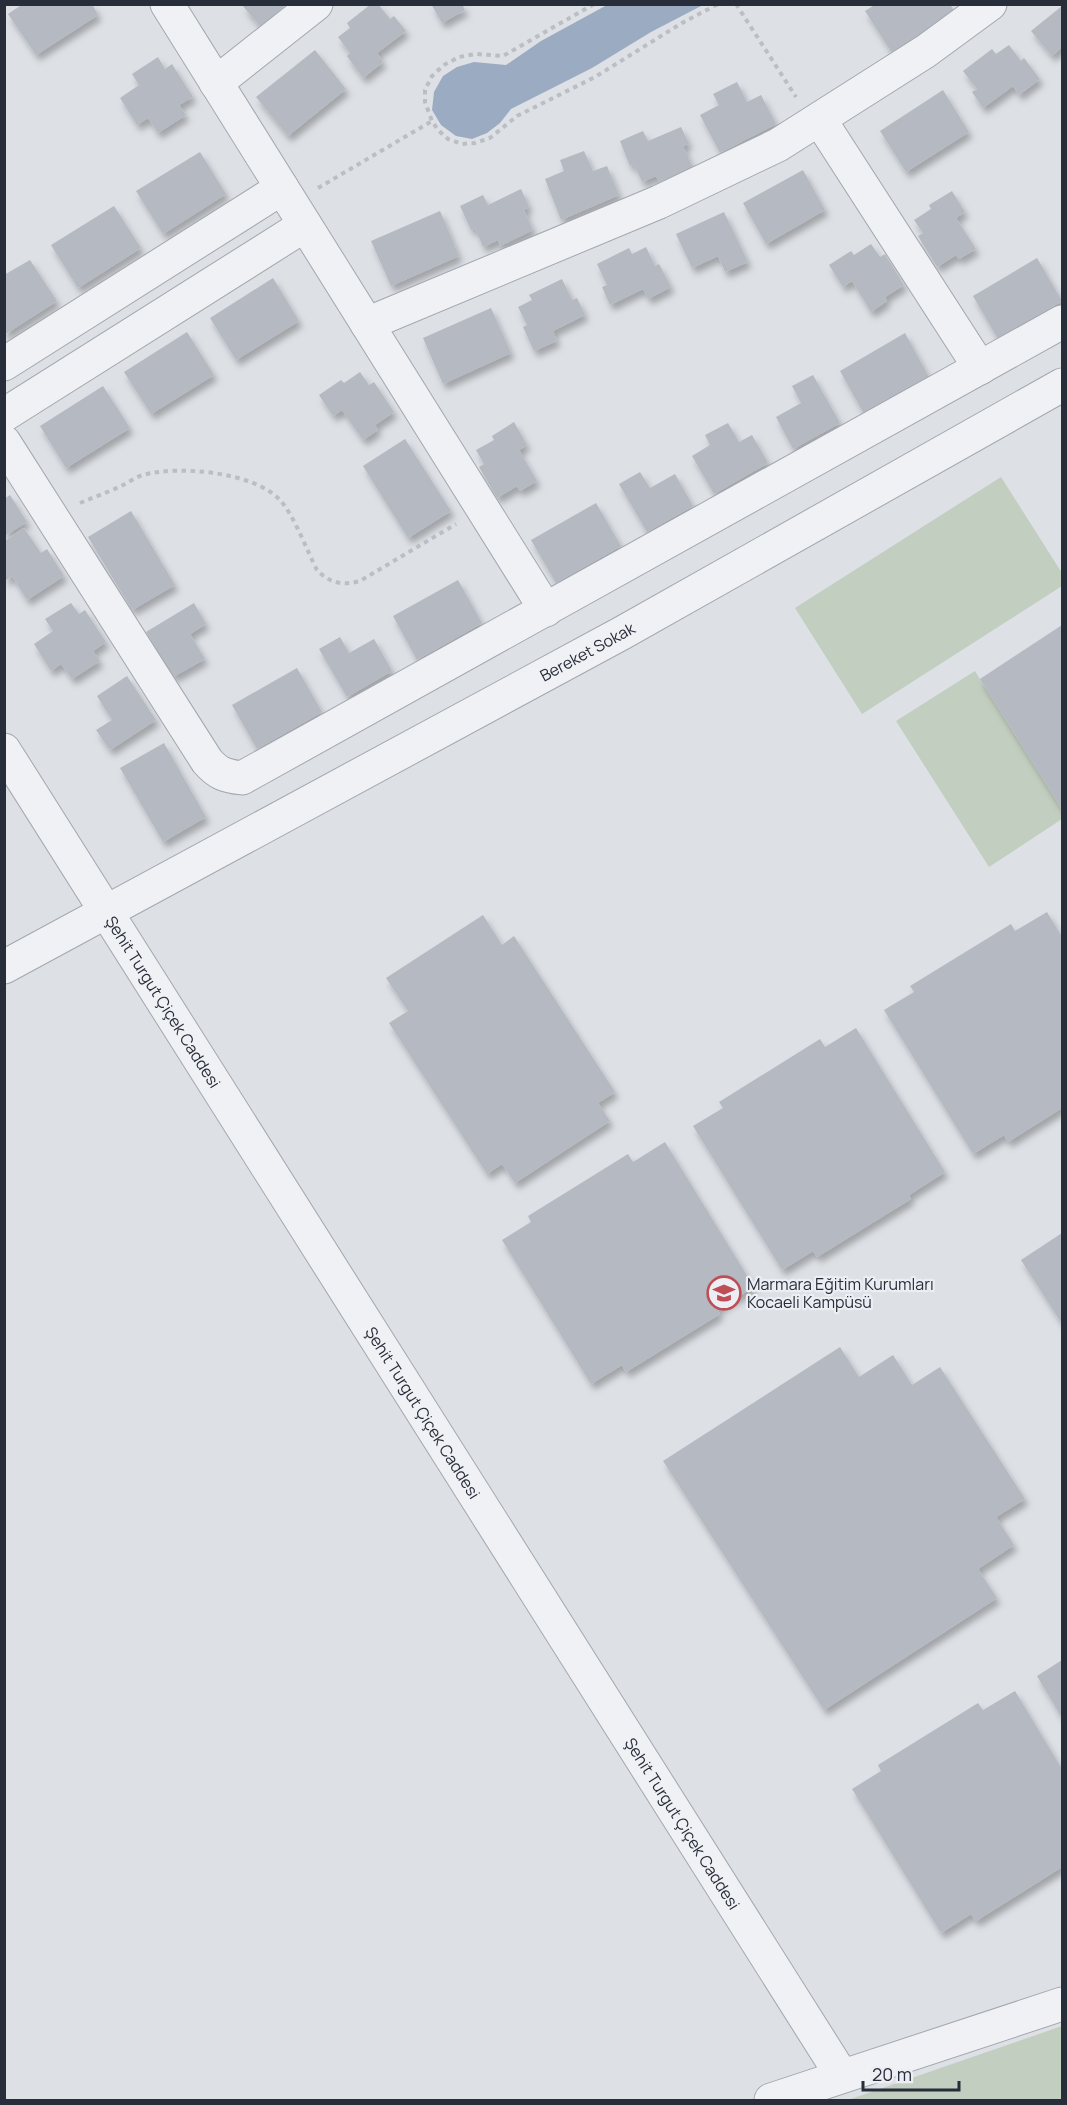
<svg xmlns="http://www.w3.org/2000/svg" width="1067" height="2105" viewBox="0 0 1067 2105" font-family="Manrope,sans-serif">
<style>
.green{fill:#c2cebf}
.water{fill:#9babc2}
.building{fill:#b5b9c1;filter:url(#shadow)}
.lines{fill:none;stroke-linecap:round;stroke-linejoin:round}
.minor-casing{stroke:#a3a7ae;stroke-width:35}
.path{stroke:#bbbec4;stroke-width:4;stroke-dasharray:4.5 4.5;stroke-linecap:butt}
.minor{stroke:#eff1f4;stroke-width:33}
.labels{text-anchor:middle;stroke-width:4.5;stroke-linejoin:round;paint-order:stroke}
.street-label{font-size:16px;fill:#282d3a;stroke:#eceef3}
.poi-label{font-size:16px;fill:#282d3a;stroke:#eceef3;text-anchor:start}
</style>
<defs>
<filter id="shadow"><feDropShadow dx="3.5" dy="6" stdDeviation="3" flood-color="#0004"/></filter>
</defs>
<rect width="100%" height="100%" fill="#dde0e5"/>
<g class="green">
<path d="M 1001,477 L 1062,573 L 1062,586 L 862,714 L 795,608 Z"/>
<path d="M 975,671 L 1062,809 L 1062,819 L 989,867 L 896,721 Z"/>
<path d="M 1062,2026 L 1062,2100 L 848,2100 Z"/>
</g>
<path class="water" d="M 607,5 L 703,5 L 651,32 L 592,68 L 511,109 L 500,123 L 487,133 L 472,139 L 456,136 L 441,125 L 432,110 L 434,92 L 443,76 L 457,67 L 474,62 L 506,65 L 541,41 Z"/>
<g class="building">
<path d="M 23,4 L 92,4 L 98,15 L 36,55 L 8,14 Z"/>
<path d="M 371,4 L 378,4 L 390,19 L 394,16 L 406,31 L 377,53 L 383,62 L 363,78 L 347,56 L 350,53 L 338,37 L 350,28 L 347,23 Z"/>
<path d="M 431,4 L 462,4 L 465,10 L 442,23 Z"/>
<path d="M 876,4 L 950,4 L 955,13 L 892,53 L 865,11 Z"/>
<path d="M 242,5 L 286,5 L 260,26 Z"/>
<path d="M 1062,6 L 1062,47 L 1052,56 L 1031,31 Z"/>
<path d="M 1009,45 L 1021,61 L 1024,58 L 1040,79 L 1019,95 L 1013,86 L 983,108 L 972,92 L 977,89 L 963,71 L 992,49 L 996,54 Z"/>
<path d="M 315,50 L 346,89 L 288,136 L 256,97 Z"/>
<path d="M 158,57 L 165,69 L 172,64 L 193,97 L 179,105 L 186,115 L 158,133 L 148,118 L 137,125 L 120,98 L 139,85 L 132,74 Z"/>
<path d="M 737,82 L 747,102 L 761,95 L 776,124 L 720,153 L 700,115 L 719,105 L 713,94 Z"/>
<path d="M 943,90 L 969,132 L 906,172 L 880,131 Z"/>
<path d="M 681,127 L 689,144 L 683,146 L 693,168 L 659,182 L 656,176 L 642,182 L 634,164 L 630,166 L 620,141 L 643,131 L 648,141 Z"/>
<path d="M 584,151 L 593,171 L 607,166 L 619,195 L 561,220 L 545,179 L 564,171 L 560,160 Z"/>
<path d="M 200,152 L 226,194 L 163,234 L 136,191 Z"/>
<path d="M 803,170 L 825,210 L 766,244 L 743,203 Z"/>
<path d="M 521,189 L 529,207 L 524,210 L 533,230 L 500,246 L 498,240 L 483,247 L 475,228 L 471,230 L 460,206 L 483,195 L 488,205 Z"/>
<path d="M 952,191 L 965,212 L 956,218 L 976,249 L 959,259 L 956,255 L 937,267 L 918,236 L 923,233 L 914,220 L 931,209 L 929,205 Z"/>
<path d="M 114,206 L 141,248 L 78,288 L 51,245 Z"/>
<path d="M 440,211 L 459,256 L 391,286 L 371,241 Z"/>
<path d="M 724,212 L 748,262 L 725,272 L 718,256 L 692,268 L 676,234 Z"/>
<path d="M 871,244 L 880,257 L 885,254 L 904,285 L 885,297 L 887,301 L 871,312 L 852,281 L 843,287 L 829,265 L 851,251 L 854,255 Z"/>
<path d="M 646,247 L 655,266 L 659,264 L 671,287 L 648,299 L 643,289 L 610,305 L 602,287 L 607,285 L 597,264 L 629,248 L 632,254 Z"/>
<path d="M 1037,258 L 1062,301 L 998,339 L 973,296 Z"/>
<path d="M 30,260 L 57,301 L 4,335 L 4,275 Z"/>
<path d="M 273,278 L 299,321 L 236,360 L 210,318 Z"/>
<path d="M 562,279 L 572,300 L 577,298 L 585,315 L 553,331 L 557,341 L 534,351 L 523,327 L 527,325 L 518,307 L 532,300 L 529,295 Z"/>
<path d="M 491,308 L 511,353 L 443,384 L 423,338 Z"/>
<path d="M 187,332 L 214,375 L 151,414 L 124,372 Z"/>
<path d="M 905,333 L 929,377 L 864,414 L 840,371 Z"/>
<path d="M 360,372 L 369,385 L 374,382 L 394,412 L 375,425 L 378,430 L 363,440 L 342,410 L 333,416 L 319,395 L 341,380 L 344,383 Z"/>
<path d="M 813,375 L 840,423 L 793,449 L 776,417 L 801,403 L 792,386 Z"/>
<path d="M 103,386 L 130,428 L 66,468 L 40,426 Z"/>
<path d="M 514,422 L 527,445 L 519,450 L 537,481 L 520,491 L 517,486 L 497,498 L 479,467 L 484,464 L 476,450 L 494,440 L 492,436 Z"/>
<path d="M 728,423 L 739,442 L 752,435 L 768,463 L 714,494 L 692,456 L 710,445 L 705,435 Z"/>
<path d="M 405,439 L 451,511 L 408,538 L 363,466 Z"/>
<path d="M 640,472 L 650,488 L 675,474 L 693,506 L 647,532 L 619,484 Z"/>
<path d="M 10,495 L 27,522 L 4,536 L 4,499 Z"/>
<path d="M 596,503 L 621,546 L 556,583 L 531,540 Z"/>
<path d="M 131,511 L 175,585 L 132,610 L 88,537 Z"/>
<path d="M 24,528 L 41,553 L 47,549 L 64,576 L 27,600 L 12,576 L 5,581 L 5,541 Z"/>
<path d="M 458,580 L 482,623 L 417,660 L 393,616 Z"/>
<path d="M 71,603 L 79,614 L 85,610 L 106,642 L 93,651 L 100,661 L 72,679 L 61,664 L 51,671 L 34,644 L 53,631 L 45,619 Z"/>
<path d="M 194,603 L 206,624 L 190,634 L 205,659 L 173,677 L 146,632 Z"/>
<path d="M 1062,625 L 1062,809 L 980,679 Z"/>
<path d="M 340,637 L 349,653 L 374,639 L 392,671 L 347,697 L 319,649 Z"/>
<path d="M 297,668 L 322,712 L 257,749 L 232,705 Z"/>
<path d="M 127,676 L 156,720 L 110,750 L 96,730 L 112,720 L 97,696 Z"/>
<path d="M 164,743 L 206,817 L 163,842 L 120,768 Z"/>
<path d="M 1047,912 L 1062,937 L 1062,1108 L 1008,1142 L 1004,1135 L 973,1154 L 884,1010 L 914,992 L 910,986 L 1011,924 L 1015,931 Z"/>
<path d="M 483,915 L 502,945 L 514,936 L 615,1092 L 598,1103 L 610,1121 L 515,1183 L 502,1164 L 487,1174 L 389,1023 L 408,1011 L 386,978 Z"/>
<path d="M 856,1028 L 945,1172 L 909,1195 L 911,1199 L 817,1257 L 813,1251 L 782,1270 L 693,1126 L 723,1108 L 719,1102 L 820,1039 L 825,1047 Z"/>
<path d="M 665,1142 L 754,1287 L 717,1309 L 720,1314 L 626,1372 L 622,1365 L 591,1384 L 502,1240 L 531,1222 L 528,1216 L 628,1154 L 633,1162 Z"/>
<path d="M 1062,1233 L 1062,1324 L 1021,1260 Z"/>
<path d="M 840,1347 L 859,1377 L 893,1355 L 912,1385 L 940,1367 L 1025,1499 L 996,1517 L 1014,1545 L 978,1569 L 997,1598 L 824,1710 L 663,1461 Z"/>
<path d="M 1062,1660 L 1062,1718 L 1037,1676 Z"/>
<path d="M 1015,1691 L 1062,1769 L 1062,1867 L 976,1921 L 971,1914 L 941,1933 L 852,1789 L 881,1771 L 878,1765 L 978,1703 L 983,1710 Z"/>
</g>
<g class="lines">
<g class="minor-casing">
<g id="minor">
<path d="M 167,4 L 546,610"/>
<path d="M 216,83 L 316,4"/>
<path d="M 820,120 L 980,368"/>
<path d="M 367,324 L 659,202 L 778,145 L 926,51 L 990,4"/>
<path d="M 4,364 L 282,188"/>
<path d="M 4,415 L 305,225"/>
<path d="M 4,442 L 207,761 C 218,774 226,776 242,778 L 1062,322"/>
<path id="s1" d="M 4,750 L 842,2076"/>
<path id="s2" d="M 4,967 L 622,633 L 1062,385"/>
<path d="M 771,2100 L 1062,2004"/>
</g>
</g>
<g class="path">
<path d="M 594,4 L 503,56 L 476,54 L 459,57 L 444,65 L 432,76 L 425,90 L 425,102 L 432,121 L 438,130 L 448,139 L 462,144 L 475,143 L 490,138 L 517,116 L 595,77 L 682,23 L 718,4"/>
<path d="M 736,4 L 796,97"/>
<path d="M 318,188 L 432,121"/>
<path d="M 80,503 C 94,497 109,492 123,485 C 129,482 136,477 143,475 C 179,465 254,472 280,500 C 294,515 307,551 317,570 C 329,583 343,586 360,581 L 456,524"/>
</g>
<use href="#minor" class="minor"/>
</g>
<defs>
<g id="school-ring" transform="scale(1.725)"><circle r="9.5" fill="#eceef3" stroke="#bf4d55" stroke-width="1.5"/><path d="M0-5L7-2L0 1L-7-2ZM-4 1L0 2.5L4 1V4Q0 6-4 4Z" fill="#bf4d55"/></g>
</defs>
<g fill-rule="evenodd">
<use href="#school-ring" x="724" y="1293"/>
</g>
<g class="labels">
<g class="street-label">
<text dy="6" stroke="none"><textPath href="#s2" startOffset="663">Bereket Sokak</textPath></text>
<text dy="6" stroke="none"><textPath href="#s1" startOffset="298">Şehit Turgut Çiçek Caddesi</textPath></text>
<text dy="6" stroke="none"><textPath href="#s1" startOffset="784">Şehit Turgut Çiçek Caddesi</textPath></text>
<text dy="6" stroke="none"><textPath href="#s1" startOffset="1270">Şehit Turgut Çiçek Caddesi</textPath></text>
</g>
<g class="poi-label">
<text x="747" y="1290">Marmara Eğitim Kurumları<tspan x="747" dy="18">Kocaeli Kampüsü</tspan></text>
</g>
</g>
<rect width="1067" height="2105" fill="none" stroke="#282d3a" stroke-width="12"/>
<path d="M863 2081v9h96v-9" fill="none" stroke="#282d3a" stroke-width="3"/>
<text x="872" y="2081" font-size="18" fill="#282d3a" stroke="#eceef3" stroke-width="4.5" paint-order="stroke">20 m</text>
</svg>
